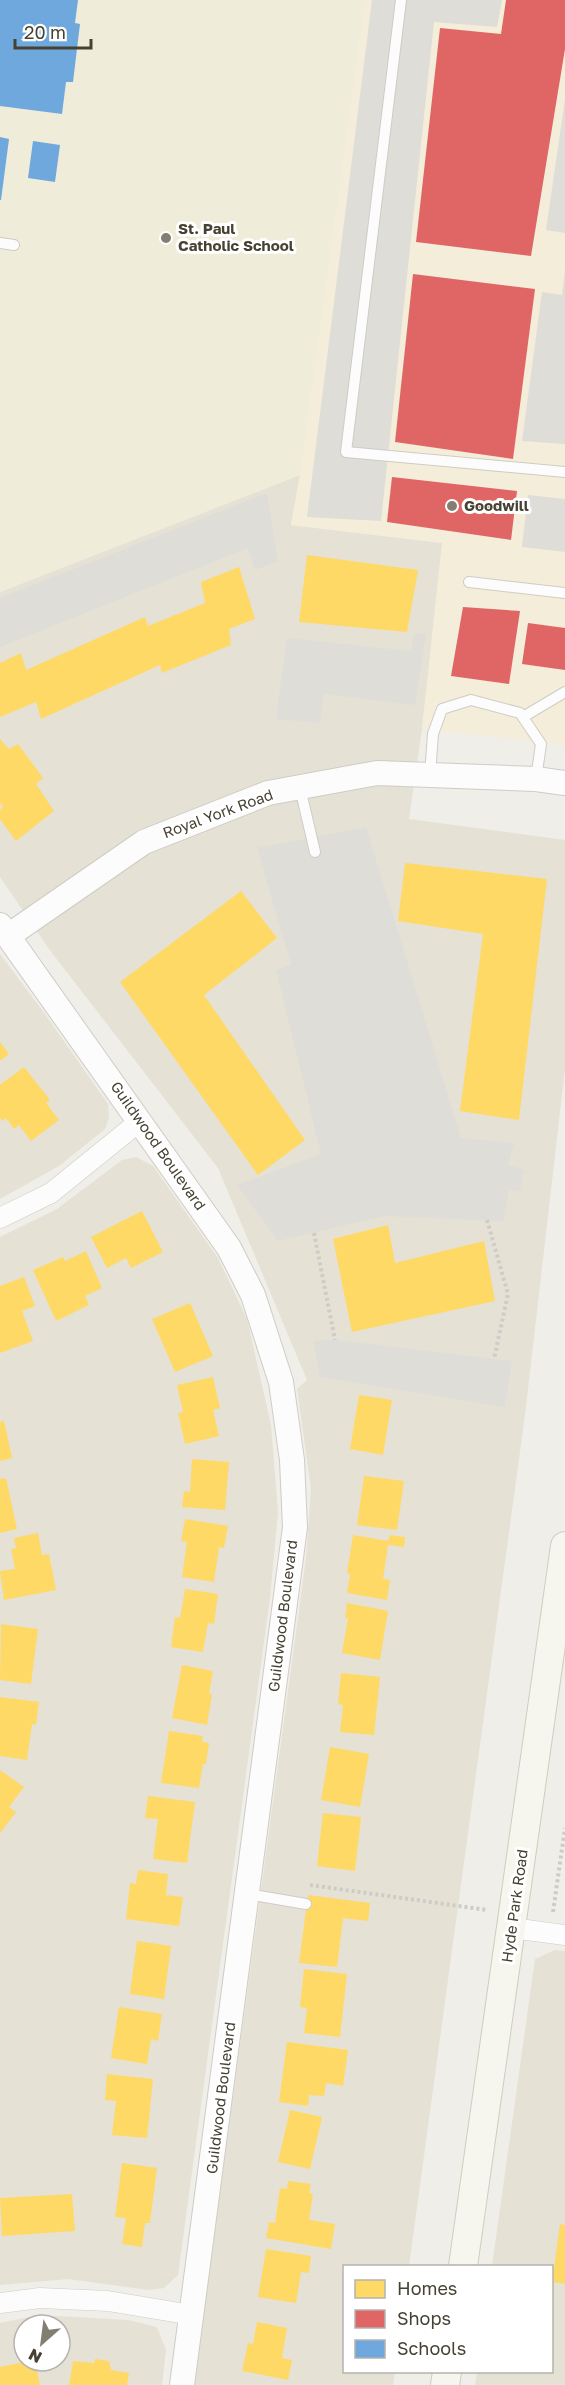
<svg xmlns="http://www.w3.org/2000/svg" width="565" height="2385" viewBox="0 0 565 2385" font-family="'Golos Text',sans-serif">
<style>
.residential{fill:#e5e1d5;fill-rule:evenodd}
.commercial{fill:#f4edd9}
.education{fill:#efecd9}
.parking{fill:#dfddd8}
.homes{fill:#ffd966}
.shops{fill:#e06666}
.schools{fill:#6fa8dc}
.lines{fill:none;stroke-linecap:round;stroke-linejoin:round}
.service-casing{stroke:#ceccc5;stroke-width:12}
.minor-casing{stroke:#ceccc5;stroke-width:21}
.tertiary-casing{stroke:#ceccc5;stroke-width:26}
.secondary-casing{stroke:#cfcdbe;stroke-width:30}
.path{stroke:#ceccc6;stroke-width:4;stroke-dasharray:3 3;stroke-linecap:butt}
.service{stroke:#fdfcfc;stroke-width:10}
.minor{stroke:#fdfcfc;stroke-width:20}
.tertiary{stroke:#fdfcfc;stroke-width:24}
.secondary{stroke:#f6f5ee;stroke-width:28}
.poi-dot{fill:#827e72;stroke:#fff;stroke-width:2}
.labels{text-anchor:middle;stroke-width:6;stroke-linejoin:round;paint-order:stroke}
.poi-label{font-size:15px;font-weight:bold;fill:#464233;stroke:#fff;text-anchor:start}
.street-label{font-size:15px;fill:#464233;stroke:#fff}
</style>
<rect width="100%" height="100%" fill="#f0eee8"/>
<g class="residential">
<path d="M 300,475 L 291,525 L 443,543 L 422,729 L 409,819 L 565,840 L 565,1069 L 525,1415 L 409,2266 L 344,2266 L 344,2372 L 395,2372 L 393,2385 L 194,2385 L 306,1558 L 311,1489 L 297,1389 L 307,1380 L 218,1168 L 49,949 L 0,877 L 0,592 Z"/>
<path d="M 0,954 L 42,1010 L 108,1104 L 109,1118 L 105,1129 L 59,1166 L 0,1199 Z"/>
<path d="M 136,1157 L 153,1166 L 218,1258 L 247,1319 L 271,1425 L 278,1512 L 270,1598 L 178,2275 L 164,2288 L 149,2290 L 68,2279 L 0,2285 L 0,1237 L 57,1209 L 122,1160 Z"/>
<path d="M 555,1950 L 565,1951 L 565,2385 L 475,2385 L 477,2372 L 552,2372 L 552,2266 L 492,2266 L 535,1959 Z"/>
<path d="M 39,2315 L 128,2320 L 157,2327 L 166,2350 L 162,2385 L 0,2385 L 0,2323 ZM 24,2325 L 60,2325 L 60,2361 L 24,2361 Z"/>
</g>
<path class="commercial" d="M 365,0 L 565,0 L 565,745 L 422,729 L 442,543 L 291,525 L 300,475 Z"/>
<path class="education" d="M 0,0 L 365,0 L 300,475 L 0,592 Z"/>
<g class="parking">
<path d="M 372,0 L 502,0 L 497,27 L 434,22 L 381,521 L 307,517 Z"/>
<path d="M 565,99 L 565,233 L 546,230 Z"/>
<path d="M 565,271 L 565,444 L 522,441 L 542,292 L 562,295 Z"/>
<path d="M 267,493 L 278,561 L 255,570 L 248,548 L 0,647 L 0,598 Z"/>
<path d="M 528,495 L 565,499 L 565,552 L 522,547 Z"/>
<path d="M 414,633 L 426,634 L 415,705 L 324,694 L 320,723 L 276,719 L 287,638 L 411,651 Z"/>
<path d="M 366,827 L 461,1138 L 514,1143 L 508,1165 L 524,1170 L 520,1191 L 509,1190 L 503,1221 L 384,1216 L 278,1241 L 237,1185 L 321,1154 L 276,970 L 291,965 L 257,848 Z"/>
<path d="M 335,1340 L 512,1361 L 505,1407 L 320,1377 L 313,1341 Z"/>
</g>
<g class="homes">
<path d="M 307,555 L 418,570 L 407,632 L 299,622 Z"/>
<path d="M 239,567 L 255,619 L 229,629 L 231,645 L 162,673 L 160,665 L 41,719 L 36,702 L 0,717 L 0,663 L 21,653 L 26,670 L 145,617 L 148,626 L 205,603 L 201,582 Z"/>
<path d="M 0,739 L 9,749 L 18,744 L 43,778 L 36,784 L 54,811 L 16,841 L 0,819 L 0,810 L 3,807 L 0,803 Z"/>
<path d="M 405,863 L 547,879 L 519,1120 L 460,1111 L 483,934 L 398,921 Z"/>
<path d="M 241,891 L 277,938 L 204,995 L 305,1140 L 258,1175 L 120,982 Z"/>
<path d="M 0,1042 L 9,1054 L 0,1061 Z"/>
<path d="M 24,1067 L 50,1100 L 46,1103 L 59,1120 L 31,1141 L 19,1125 L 14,1129 L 6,1118 L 2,1121 L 0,1118 L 0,1085 Z"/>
<path d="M 142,1211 L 163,1252 L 131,1268 L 126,1258 L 107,1268 L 91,1237 Z"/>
<path d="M 388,1225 L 395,1263 L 484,1241 L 495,1301 L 352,1332 L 333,1239 Z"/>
<path d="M 86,1251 L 102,1288 L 85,1296 L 89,1305 L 56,1321 L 33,1270 L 63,1257 L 65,1261 Z"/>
<path d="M 24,1277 L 35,1306 L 22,1311 L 33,1341 L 0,1353 L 0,1286 Z"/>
<path d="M 190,1303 L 213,1356 L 175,1372 L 152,1319 Z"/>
<path d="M 213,1377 L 220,1408 L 213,1410 L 219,1436 L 185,1444 L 178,1413 L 183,1412 L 177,1385 Z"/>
<path d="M 359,1395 L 392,1400 L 383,1455 L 350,1449 Z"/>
<path d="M 4,1421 L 12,1458 L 0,1461 L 0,1422 Z"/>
<path d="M 192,1459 L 229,1462 L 225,1510 L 182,1507 L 184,1491 L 190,1492 Z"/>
<path d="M 364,1476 L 404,1481 L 397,1530 L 357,1525 Z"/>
<path d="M 6,1478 L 17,1529 L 0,1533 L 0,1479 Z"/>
<path d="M 185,1519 L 228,1526 L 224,1548 L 219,1547 L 214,1582 L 182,1577 L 187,1542 L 181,1541 Z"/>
<path d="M 38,1533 L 42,1555 L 49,1554 L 56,1590 L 4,1600 L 0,1571 L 15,1569 L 11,1549 L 16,1548 L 14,1538 Z"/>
<path d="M 353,1535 L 388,1541 L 390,1535 L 405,1537 L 404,1547 L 388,1545 L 383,1579 L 390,1580 L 387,1600 L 347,1593 L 350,1574 L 347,1573 Z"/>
<path d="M 185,1589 L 218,1594 L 214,1624 L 208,1623 L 203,1652 L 171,1647 L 175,1617 L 180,1618 Z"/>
<path d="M 347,1603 L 388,1611 L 380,1660 L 342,1653 L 348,1618 L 345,1618 Z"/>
<path d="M 1,1624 L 38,1629 L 31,1684 L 0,1680 Z"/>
<path d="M 182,1665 L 213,1671 L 209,1694 L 212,1694 L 207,1725 L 172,1718 Z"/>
<path d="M 341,1673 L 380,1677 L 374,1735 L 340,1732 L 343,1705 L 338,1704 Z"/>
<path d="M 0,1697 L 39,1702 L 36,1725 L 32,1724 L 27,1760 L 0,1756 Z"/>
<path d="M 169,1731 L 203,1736 L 202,1742 L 209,1743 L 206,1764 L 203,1764 L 199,1788 L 161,1783 Z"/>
<path d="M 330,1747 L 369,1754 L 360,1807 L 321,1800 Z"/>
<path d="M 0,1770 L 24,1787 L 9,1807 L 16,1812 L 0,1833 Z"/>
<path d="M 148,1796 L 195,1802 L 187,1863 L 153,1859 L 158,1819 L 145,1818 Z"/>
<path d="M 323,1813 L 361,1817 L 355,1871 L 317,1866 Z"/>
<path d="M 138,1870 L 168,1874 L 166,1895 L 183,1897 L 179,1926 L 126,1919 L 130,1883 L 136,1884 Z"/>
<path d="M 308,1895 L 370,1903 L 368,1921 L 343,1918 L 337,1967 L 299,1963 Z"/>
<path d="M 137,1941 L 171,1946 L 164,1999 L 130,1994 Z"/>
<path d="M 304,1969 L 347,1974 L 340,2037 L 304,2033 L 307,2008 L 300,2007 Z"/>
<path d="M 119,2007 L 162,2014 L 158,2041 L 151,2039 L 147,2064 L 111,2058 Z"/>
<path d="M 287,2042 L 348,2050 L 343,2086 L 326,2083 L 324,2096 L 309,2095 L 308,2106 L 279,2102 Z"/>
<path d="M 107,2074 L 153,2079 L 147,2138 L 112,2135 L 116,2101 L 105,2100 Z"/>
<path d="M 290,2110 L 322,2117 L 310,2169 L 278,2162 Z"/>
<path d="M 122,2163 L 157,2168 L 150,2223 L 145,2223 L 142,2247 L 122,2244 L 126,2218 L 115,2217 Z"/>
<path d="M 288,2181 L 311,2184 L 309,2193 L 313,2194 L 309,2220 L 335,2224 L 331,2249 L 266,2238 L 269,2222 L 275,2223 L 280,2188 L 287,2189 Z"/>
<path d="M 72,2194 L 75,2231 L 2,2236 L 0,2198 Z"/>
<path d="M 560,2224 L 565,2225 L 565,2284 L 552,2282 Z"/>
<path d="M 266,2249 L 311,2256 L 309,2273 L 301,2272 L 296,2303 L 258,2297 Z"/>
<path d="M 257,2322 L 287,2328 L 282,2358 L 292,2360 L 288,2380 L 242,2371 L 248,2343 L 253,2344 Z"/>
<path d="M 95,2359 L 109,2361 L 111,2370 L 129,2373 L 127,2385 L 69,2385 L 73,2361 L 94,2363 Z"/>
<path d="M 29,2361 L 35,2361 L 40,2385 L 0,2385 L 0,2367 Z"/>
</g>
<g class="shops">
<path d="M 506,0 L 565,0 L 565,49 L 531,256 L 416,242 L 440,28 L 501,34 Z"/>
<path d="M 413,274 L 535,289 L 513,459 L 395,442 Z"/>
<path d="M 392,477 L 517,491 L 511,540 L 387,522 Z"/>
<path d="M 463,607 L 520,611 L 509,684 L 451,676 Z"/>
<path d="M 528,623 L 565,628 L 565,670 L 522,664 Z"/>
</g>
<g class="schools">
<path d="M 0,0 L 78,0 L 75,23 L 80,24 L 73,82 L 66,82 L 62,114 L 0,106 Z"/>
<path d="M 0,137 L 9,139 L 1,200 L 0,200 Z"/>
<path d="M 33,141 L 60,145 L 55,182 L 28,178 Z"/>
</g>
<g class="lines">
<g class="service-casing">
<g id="service">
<path d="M 401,0 L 346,452 L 565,472"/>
<path d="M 0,243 L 14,245"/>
<path d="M 469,582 L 565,593"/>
<path d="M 523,717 L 565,692"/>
<path d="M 430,775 L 433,734 L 442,709 L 471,700 L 520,713 L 541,744 L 536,779"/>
<path d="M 300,788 L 315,852"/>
<path d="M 247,1894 L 306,1904"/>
</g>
</g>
<g class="minor-casing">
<g id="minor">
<path d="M 0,1218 L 51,1193 L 140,1121"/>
<path d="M 512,1928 L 565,1935"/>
<path d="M 0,2303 L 40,2298 L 108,2301 L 192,2315"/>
</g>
</g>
<g class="tertiary-casing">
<g id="tertiary">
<path d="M 0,925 L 229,1248 L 253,1295 L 281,1382 L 292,1460 L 295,1527 L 182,2385"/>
<path d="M 8,936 L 144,842 L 268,793 L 377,773 L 536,779 L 565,783"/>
</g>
</g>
<g class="secondary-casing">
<g id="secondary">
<path d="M 463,2266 L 565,1546"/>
<path d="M 445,2385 L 447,2372"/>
</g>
</g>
<g class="path">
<path d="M 487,1220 L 508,1294 L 494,1359"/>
<path d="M 314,1233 L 335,1340"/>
<path d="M 310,1885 L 487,1910"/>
<path d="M 553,1912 L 565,1828"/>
</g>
<use href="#service" class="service"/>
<use href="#minor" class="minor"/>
<use href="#tertiary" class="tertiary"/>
<use href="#secondary" class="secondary"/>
</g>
<g class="poi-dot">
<circle cx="166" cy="238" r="6"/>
<circle cx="452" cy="506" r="6"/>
</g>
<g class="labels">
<g class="poi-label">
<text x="178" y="234">St. Paul<tspan x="178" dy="17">Catholic School</tspan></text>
<text x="464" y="511">Goodwill</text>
</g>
<g class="street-label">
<text transform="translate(218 814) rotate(-20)" y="5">Royal York Road</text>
<text transform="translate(158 1146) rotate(55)" y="5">Guildwood Boulevard</text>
<text transform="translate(283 1616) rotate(-83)" y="5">Guildwood Boulevard</text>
<text transform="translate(515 1906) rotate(-82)" y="5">Hyde Park Road</text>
<text transform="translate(221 2098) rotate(-83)" y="5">Guildwood Boulevard</text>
</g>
</g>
<rect x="343" y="2265" width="210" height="108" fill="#ffffff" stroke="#b5b3ad" stroke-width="1.5"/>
<rect x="355" y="2280" width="30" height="18" fill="#ffd966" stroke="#b5b3ad" stroke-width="1.5"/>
<text x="397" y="2295" font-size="18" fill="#464233">Homes</text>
<rect x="355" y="2310" width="30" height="18" fill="#e06666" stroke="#b5b3ad" stroke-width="1.5"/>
<text x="397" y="2325" font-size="18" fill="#464233">Shops</text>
<rect x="355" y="2340" width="30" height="18" fill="#6fa8dc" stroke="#b5b3ad" stroke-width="1.5"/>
<text x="397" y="2355" font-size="18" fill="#464233">Schools</text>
<g transform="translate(42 2343) rotate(208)"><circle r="28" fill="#ffffff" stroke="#b5b3ad" stroke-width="1.5"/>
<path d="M0-4.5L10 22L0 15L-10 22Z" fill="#827e72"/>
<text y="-9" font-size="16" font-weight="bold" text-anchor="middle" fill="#464233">N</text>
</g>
<path d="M15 39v9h76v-9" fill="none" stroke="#464233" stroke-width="3"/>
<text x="24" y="39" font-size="18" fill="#464233" stroke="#ffffff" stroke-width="4.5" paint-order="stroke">20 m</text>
</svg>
